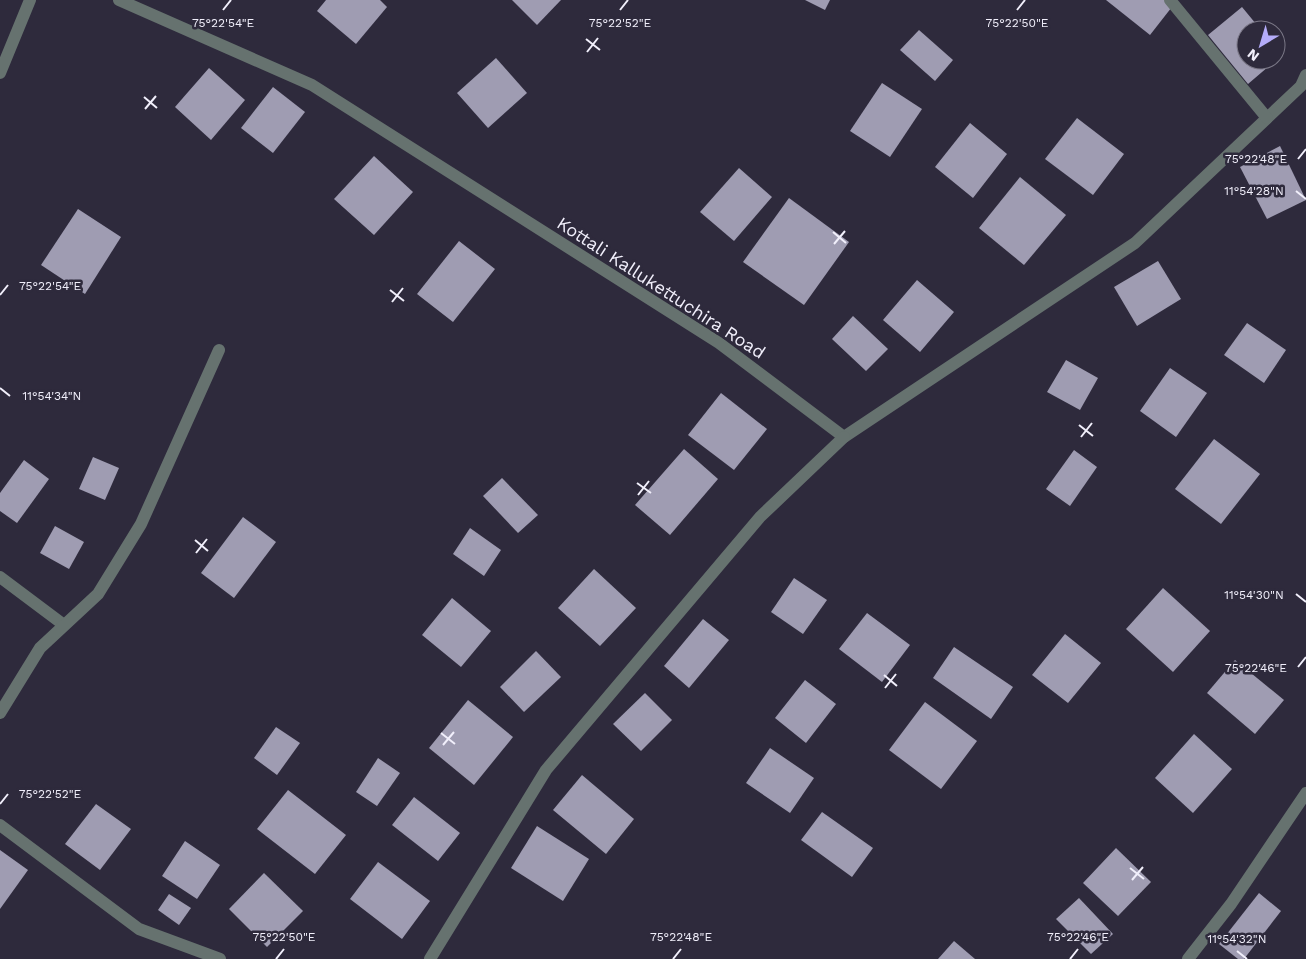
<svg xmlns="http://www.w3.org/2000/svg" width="1306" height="959" viewBox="0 0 1306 959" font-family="'Work Sans',sans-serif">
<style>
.building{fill:#9f9cb2}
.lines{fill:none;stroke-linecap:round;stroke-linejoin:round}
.street{stroke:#66726f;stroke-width:12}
.ticks{fill:none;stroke:#f1effb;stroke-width:2}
.labels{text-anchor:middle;stroke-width:5;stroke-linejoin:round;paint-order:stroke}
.street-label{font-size:18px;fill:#f1effb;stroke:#2e2a3c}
.ticks-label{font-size:12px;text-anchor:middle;fill:#f1effb;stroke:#2e2a3c;stroke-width:5;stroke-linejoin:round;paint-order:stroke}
</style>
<rect width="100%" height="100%" fill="#2e2a3c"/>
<g class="building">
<path d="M 326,0 L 380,0 L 387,7 L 356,44 L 317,11 Z"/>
<path d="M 512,0 L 561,0 L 537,25 Z"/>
<path d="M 805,0 L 830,0 L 825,10 Z"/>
<path d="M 1106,0 L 1172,0 L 1175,3 L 1150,35 Z"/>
<path d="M 1242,7 L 1261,30 L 1246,30 L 1246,60 L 1276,60 L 1276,48 L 1282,55 L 1248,84 L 1208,35 Z"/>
<path d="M 919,30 L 953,60 L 935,81 L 900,50 Z"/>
<path d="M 496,58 L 527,93 L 488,128 L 457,93 Z"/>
<path d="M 209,68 L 245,100 L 211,140 L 175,107 Z"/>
<path d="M 882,83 L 922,109 L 890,157 L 850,131 Z"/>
<path d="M 273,87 L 305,112 L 273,153 L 241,128 Z"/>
<path d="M 1077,118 L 1124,154 L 1093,195 L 1045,159 Z"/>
<path d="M 970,123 L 1007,154 L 973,198 L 935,167 Z"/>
<path d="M 1280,146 L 1306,200 L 1267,219 L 1240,167 Z"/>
<path d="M 374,156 L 413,192 L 374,235 L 334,199 Z"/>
<path d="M 739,168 L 772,197 L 734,241 L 700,212 Z"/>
<path d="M 1020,177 L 1066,215 L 1024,265 L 979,228 Z"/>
<path d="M 789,198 L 849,242 L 804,305 L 743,262 Z"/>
<path d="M 78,209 L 121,237 L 85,294 L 41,265 Z"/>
<path d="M 459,241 L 495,269 L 453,322 L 417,294 Z"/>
<path d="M 1158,261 L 1181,299 L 1137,326 L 1114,287 Z"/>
<path d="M 917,280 L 954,312 L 920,352 L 883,320 Z"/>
<path d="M 853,316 L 888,349 L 866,371 L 832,339 Z"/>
<path d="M 1247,323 L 1286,350 L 1264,383 L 1224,355 Z"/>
<path d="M 1066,360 L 1098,378 L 1080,410 L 1047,392 Z"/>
<path d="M 1170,368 L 1207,393 L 1176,437 L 1140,411 Z"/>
<path d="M 721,393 L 767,429 L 734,470 L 688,435 Z"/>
<path d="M 1214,439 L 1260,474 L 1221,524 L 1175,489 Z"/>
<path d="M 684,449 L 718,479 L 670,535 L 635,505 Z"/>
<path d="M 1074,450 L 1097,467 L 1070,506 L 1046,489 Z"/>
<path d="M 93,457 L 119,468 L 105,500 L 79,489 Z"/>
<path d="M 24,460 L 49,479 L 17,523 L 0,511 L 0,493 Z"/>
<path d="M 502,478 L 538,515 L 518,533 L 483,496 Z"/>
<path d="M 243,517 L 276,542 L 234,598 L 201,573 Z"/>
<path d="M 55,526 L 84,542 L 69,569 L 40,553 Z"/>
<path d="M 470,528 L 501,550 L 484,576 L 453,554 Z"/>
<path d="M 594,569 L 636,608 L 600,646 L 558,608 Z"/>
<path d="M 794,578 L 827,600 L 803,634 L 771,612 Z"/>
<path d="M 1163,588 L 1210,631 L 1173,672 L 1126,629 Z"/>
<path d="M 452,598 L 491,631 L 461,667 L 422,635 Z"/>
<path d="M 867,613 L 910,645 L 882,682 L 839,649 Z"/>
<path d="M 703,619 L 729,640 L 689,688 L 664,666 Z"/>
<path d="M 1065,634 L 1101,663 L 1068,703 L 1032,675 Z"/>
<path d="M 954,647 L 1013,687 L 991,719 L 933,678 Z"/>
<path d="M 536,651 L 561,677 L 524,712 L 500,687 Z"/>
<path d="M 1235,660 L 1284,700 L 1255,734 L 1207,693 Z"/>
<path d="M 805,680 L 836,704 L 806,743 L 775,718 Z"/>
<path d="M 645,693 L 672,720 L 641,751 L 613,724 Z"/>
<path d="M 468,700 L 513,737 L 474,785 L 429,748 Z"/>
<path d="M 925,702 L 977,741 L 941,789 L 889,750 Z"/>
<path d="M 276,727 L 300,743 L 277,775 L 254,758 Z"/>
<path d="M 1194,734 L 1232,769 L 1193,813 L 1155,778 Z"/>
<path d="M 770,748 L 814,778 L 790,813 L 746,783 Z"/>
<path d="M 378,758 L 400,773 L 377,806 L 356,792 Z"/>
<path d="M 582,775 L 634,819 L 606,854 L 553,810 Z"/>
<path d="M 288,790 L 346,835 L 315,874 L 257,829 Z"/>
<path d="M 414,797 L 460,833 L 438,861 L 392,825 Z"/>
<path d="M 96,804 L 131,829 L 100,870 L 65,844 Z"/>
<path d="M 822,812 L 873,848 L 852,877 L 801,840 Z"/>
<path d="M 537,826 L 589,859 L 563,901 L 511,868 Z"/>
<path d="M 185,841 L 220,865 L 197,899 L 162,876 Z"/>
<path d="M 1116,848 L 1151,882 L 1118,916 L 1083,883 Z"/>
<path d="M 0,850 L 28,870 L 0,909 Z"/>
<path d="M 378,862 L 430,901 L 402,939 L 350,899 Z"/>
<path d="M 264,873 L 303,911 L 267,947 L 229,909 Z"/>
<path d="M 1259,893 L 1281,911 L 1244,959 L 1238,959 L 1219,944 Z"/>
<path d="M 169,894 L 191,908 L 179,925 L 158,910 Z"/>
<path d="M 1079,898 L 1113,934 L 1091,954 L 1056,919 Z"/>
<path d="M 954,941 L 975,959 L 938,959 Z"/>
</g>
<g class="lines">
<g class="street">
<path d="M 119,0 L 312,85 L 719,343 L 844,437 L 1135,243 L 1301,86 L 1306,75"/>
<path d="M 1170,0 L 1267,118"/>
<path d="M 0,73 L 30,0"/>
<path d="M 0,577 L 64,625"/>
<path d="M 0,713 L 40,648 L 98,594 L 141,524 L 219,350"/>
<path d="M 0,825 L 139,929 L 220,959"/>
<path d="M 430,959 L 546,770 L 760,517 L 844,437"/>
<path d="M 1188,959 L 1231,904 L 1306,793"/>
</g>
</g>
<path class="ticks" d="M 223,10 L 231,0M 620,10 L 628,0M 1017,10 L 1025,0M 586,39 L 600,50M 587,52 L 598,38M 144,97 L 157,108M 145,109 L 156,96M 1298,159 L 1306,149M 1296,191 L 1306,199M 833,232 L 846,243M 834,244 L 845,231M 390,290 L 404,301M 0,295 L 8,285M 392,302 L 403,288M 0,388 L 10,396M 1079,425 L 1093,436M 1081,437 L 1092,423M 637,483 L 651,493M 638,495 L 649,481M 195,540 L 208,551M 196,553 L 207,539M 1296,594 L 1306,602M 1298,667 L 1306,657M 884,675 L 897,686M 885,688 L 896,674M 441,733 L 455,744M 443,745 L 454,732M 0,804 L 8,794M 1130,868 L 1144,879M 1132,880 L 1143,867M 1237,951 L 1247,959M 276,959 L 284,949M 673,959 L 681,949M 1070,959 L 1078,949"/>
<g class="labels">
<g class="street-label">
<text transform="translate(661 288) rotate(33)" y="6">Kottali Kallukettuchira Road</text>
</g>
</g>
<g class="ticks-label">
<text x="1017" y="27">75°22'50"E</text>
<text x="223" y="27">75°22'54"E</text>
<text x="620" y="27">75°22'52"E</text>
<text x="1256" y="163">75°22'48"E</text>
<text x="1254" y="195">11°54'28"N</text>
<text x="50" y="290">75°22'54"E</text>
<text x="52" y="400">11°54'34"N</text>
<text x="1254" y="599">11°54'30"N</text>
<text x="1256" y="672">75°22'46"E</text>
<text x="50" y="798">75°22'52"E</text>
<text x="284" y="941">75°22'50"E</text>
<text x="681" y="941">75°22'48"E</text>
<text x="1078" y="941">75°22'46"E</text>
<text x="1237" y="943">11°54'32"N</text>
</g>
<g transform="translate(1261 45) rotate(218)"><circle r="24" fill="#2e2a3c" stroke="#7c7988"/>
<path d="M0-4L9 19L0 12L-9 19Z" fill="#b4acf9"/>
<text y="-8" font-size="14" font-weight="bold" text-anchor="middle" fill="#f1effb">N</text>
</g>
</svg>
